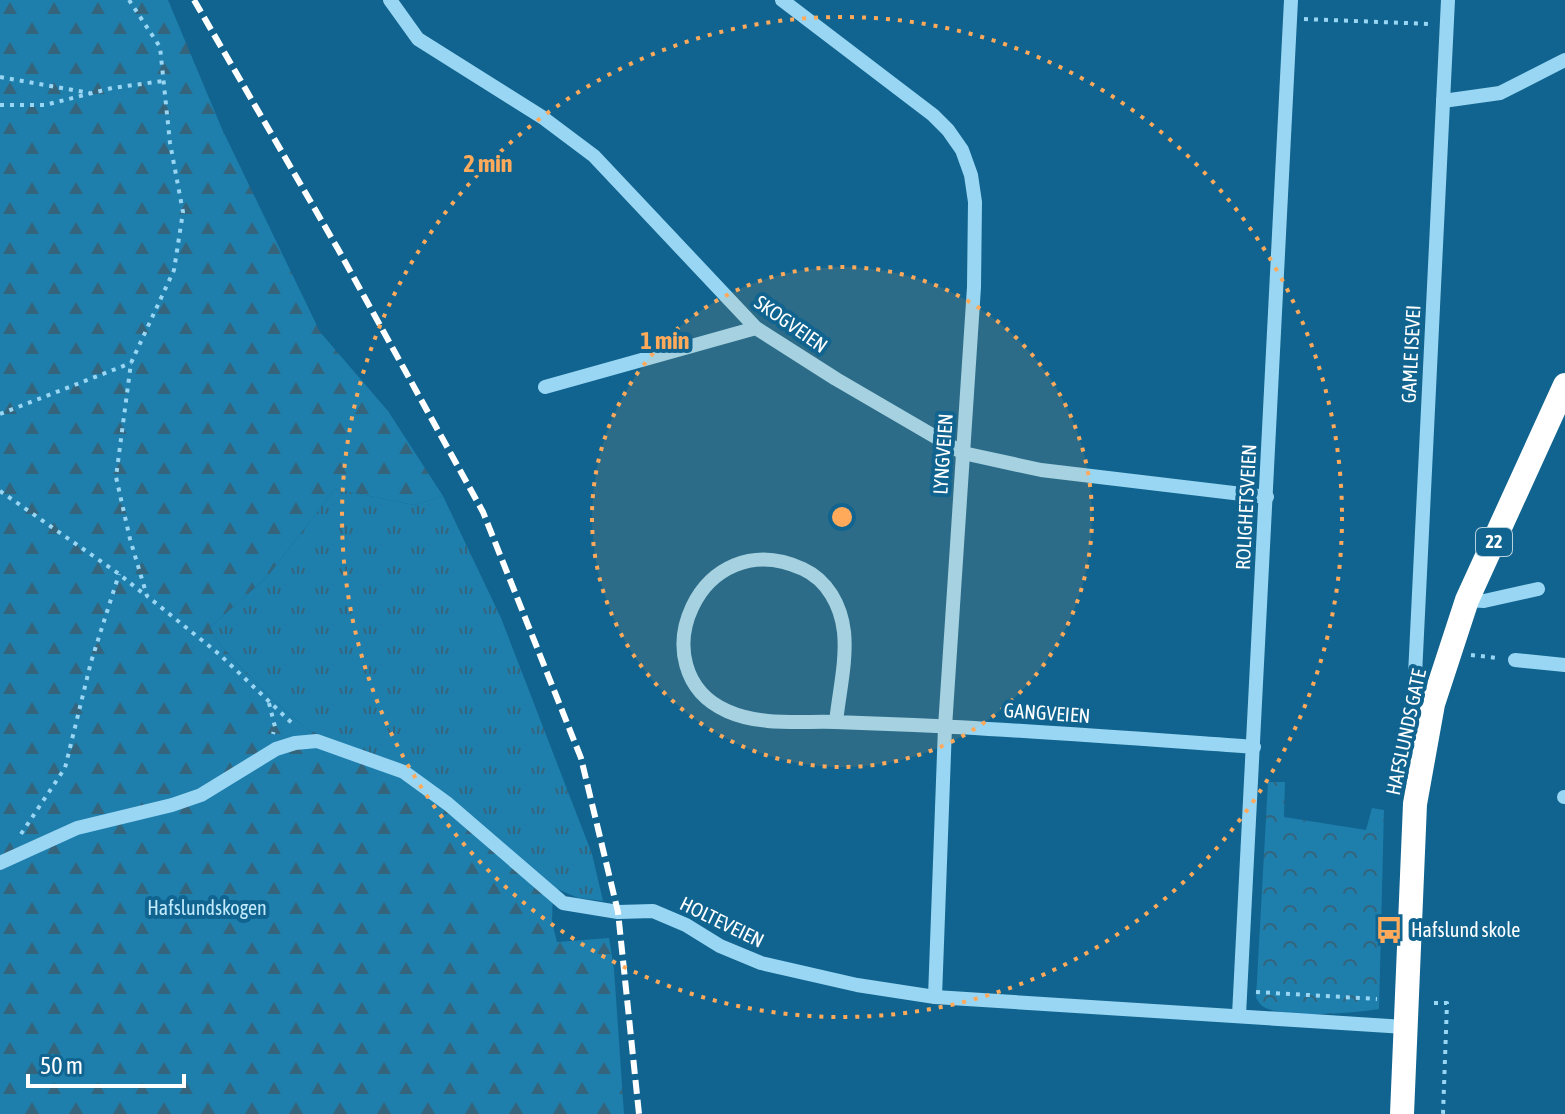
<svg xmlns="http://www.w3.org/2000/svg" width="1565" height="1114" viewBox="0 0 1565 1114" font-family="'Asap Condensed',sans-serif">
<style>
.grass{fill:url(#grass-tufts)}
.forest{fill:url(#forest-firs)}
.park{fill:url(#park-crowns)}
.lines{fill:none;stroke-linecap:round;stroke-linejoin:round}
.path{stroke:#99d6f3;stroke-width:4;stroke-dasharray:4 6;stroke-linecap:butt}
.minor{stroke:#99d6f3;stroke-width:14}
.highway{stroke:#fff;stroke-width:24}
.rail{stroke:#fff;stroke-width:6;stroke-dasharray:14 6;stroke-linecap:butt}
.ring{fill:none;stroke:#ffaa5b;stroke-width:4;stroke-dasharray:4 8}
.labels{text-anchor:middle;stroke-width:8;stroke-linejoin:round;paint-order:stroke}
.shield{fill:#10648f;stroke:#b7d0dd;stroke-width:2}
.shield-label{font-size:18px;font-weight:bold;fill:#fff}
.street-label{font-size:20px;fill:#fff;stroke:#10648f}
.park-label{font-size:20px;fill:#c0eafd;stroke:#10648f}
.poi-label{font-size:20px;fill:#fff;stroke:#10648f;text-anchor:start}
.centre{fill:#ffaa5b;stroke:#10648f;stroke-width:4}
.ring-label{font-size:24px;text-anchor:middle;font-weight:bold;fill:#ffaa5b;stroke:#10648f;stroke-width:8;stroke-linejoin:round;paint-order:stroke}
</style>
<defs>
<pattern id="grass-tufts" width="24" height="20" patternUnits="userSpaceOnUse" patternTransform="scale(2)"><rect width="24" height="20" fill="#1e7eac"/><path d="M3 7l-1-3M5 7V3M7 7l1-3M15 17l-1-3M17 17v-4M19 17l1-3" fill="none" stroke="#35657c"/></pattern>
<pattern id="forest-firs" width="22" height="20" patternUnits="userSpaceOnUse" patternTransform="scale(2)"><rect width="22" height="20" fill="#1e7eac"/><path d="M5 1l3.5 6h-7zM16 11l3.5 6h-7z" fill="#35657c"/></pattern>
<pattern id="park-crowns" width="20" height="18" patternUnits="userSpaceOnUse" patternTransform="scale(2)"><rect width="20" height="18" fill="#1e7eac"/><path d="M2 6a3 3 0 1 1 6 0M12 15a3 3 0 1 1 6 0" fill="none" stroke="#35657c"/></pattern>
</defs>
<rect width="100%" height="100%" fill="#10648f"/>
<path class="grass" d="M 335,489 L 414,505 L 443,496 L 501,618 L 592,854 L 603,901 L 578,898 L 553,887 L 353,749 L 308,730 L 271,698 L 219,644 L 210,627 L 267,577 Z"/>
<path class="forest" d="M 0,0 L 168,0 L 222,129 L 320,332 L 388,411 L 443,496 L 414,505 L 335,489 L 267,577 L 210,627 L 219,644 L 271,698 L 308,730 L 353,749 L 403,764 L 553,887 L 552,922 L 557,942 L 609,938 L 614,969 L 624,1114 L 0,1114 Z"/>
<path class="park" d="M 1268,782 L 1285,782 L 1284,817 L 1366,830 L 1372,808 L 1384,810 L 1379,1009 C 1355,1013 1285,1019 1264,1007 C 1261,1006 1258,1001 1256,998 Z"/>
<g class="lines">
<g class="path">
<path d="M 129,0 L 160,47 L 170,143 L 183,212 L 174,270 L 131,363 L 116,477 L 130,539 L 147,596 L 219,654 L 295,726"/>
<path d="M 1304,19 L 1431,24"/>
<path d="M 0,77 L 90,93"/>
<path d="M 0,105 L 45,105 L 112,88 L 163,81"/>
<path d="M 0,414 L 131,363"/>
<path d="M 0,491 L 119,574 L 145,595"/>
<path d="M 1471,655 L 1498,658"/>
<path d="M 269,703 L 275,727 L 273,734"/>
<path d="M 21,834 L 65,768 L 91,662 L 119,574"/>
<path d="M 1256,992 L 1377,999"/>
<path d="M 1434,1003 L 1447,1003 L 1443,1114"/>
</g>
<g class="minor">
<path d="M 390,0 L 418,39 L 542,117 L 594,156 L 756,328 L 836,379 L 963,453 L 1041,470 L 1267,497"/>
<path d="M 782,0 L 933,115 L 948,130 L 962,150 L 971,175 L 975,202 L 974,287 L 945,727 L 935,997"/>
<path d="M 1443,101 L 1500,93 L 1565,60"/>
<path d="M 545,387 L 756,328"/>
<path d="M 1467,600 L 1484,601 L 1538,589"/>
<path d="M 1515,660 L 1565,665"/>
<path d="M 1433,704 L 1422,691 L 1415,675 L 1448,0"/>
<path d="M 836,722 C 839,693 847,661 844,632 C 841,605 827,580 803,569 C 699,521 637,671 727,711 C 760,726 800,721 835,722 C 862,723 888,724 914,725 C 1027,730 1141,739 1254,747"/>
<path d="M 1564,797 L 1565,797"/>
<path d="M 0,863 L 77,828 L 172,805 L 201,795 L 276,749 L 295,743 L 317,741 L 404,772 L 448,804 L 563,903 L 618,912 L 653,911 L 686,925 L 720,946 L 761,963 L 857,985 L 935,997 L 1405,1027"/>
<path d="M 1239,1015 L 1291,0"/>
</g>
<path class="highway" d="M 1402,1114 L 1415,804 L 1433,704 L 1467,600 L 1565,385"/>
<path class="rail" d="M 194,0 L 338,249 L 483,512 L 581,758 L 618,912 L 639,1114"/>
</g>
<circle cx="842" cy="517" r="250" fill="#ffaa5b" fill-opacity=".12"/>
<g class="ring">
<circle cx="842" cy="517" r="250"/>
<circle cx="842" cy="517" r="500"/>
</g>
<defs>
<g id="bus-bare" transform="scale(2.16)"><path d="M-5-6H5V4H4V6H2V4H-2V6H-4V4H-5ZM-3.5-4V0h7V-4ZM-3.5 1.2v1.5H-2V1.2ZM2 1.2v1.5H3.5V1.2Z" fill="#ffaa5b" stroke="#10648f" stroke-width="2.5" paint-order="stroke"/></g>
</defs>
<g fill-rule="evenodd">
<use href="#bus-bare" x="1389" y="930"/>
</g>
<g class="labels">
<rect class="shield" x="1476" y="528" width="36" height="28" rx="6"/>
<g class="shield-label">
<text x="1494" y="548">22</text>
</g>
<g class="street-label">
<text transform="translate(791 324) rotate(35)" y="7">SKOGVEIEN</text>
<text transform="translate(1411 354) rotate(-87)" y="7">GAMLE ISEVEI</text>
<text transform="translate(943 454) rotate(-86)" y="7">LYNGVEIEN</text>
<text transform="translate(1246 507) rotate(-87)" y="7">ROLIGHETSVEIEN</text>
<text transform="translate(1047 713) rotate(4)" y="7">GANGVEIEN</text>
<text transform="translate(1406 732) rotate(-78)" y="7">HAFSLUNDS GATE</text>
<text transform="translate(722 922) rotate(26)" y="7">HOLTEVEIEN</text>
</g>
<g class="park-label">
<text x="207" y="915">Hafslundskogen</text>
</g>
<g class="poi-label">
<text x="1411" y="937">Hafslund skole</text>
</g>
</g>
<circle cx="842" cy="517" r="12" class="centre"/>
<g class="ring-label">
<text x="488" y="172">2 min</text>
<text x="665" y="349">1 min</text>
</g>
<path d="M28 1074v12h156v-12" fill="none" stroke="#ffffff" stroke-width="4"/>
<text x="40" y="1074" font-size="24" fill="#ffffff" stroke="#10648f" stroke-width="6" paint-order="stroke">50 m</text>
</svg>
